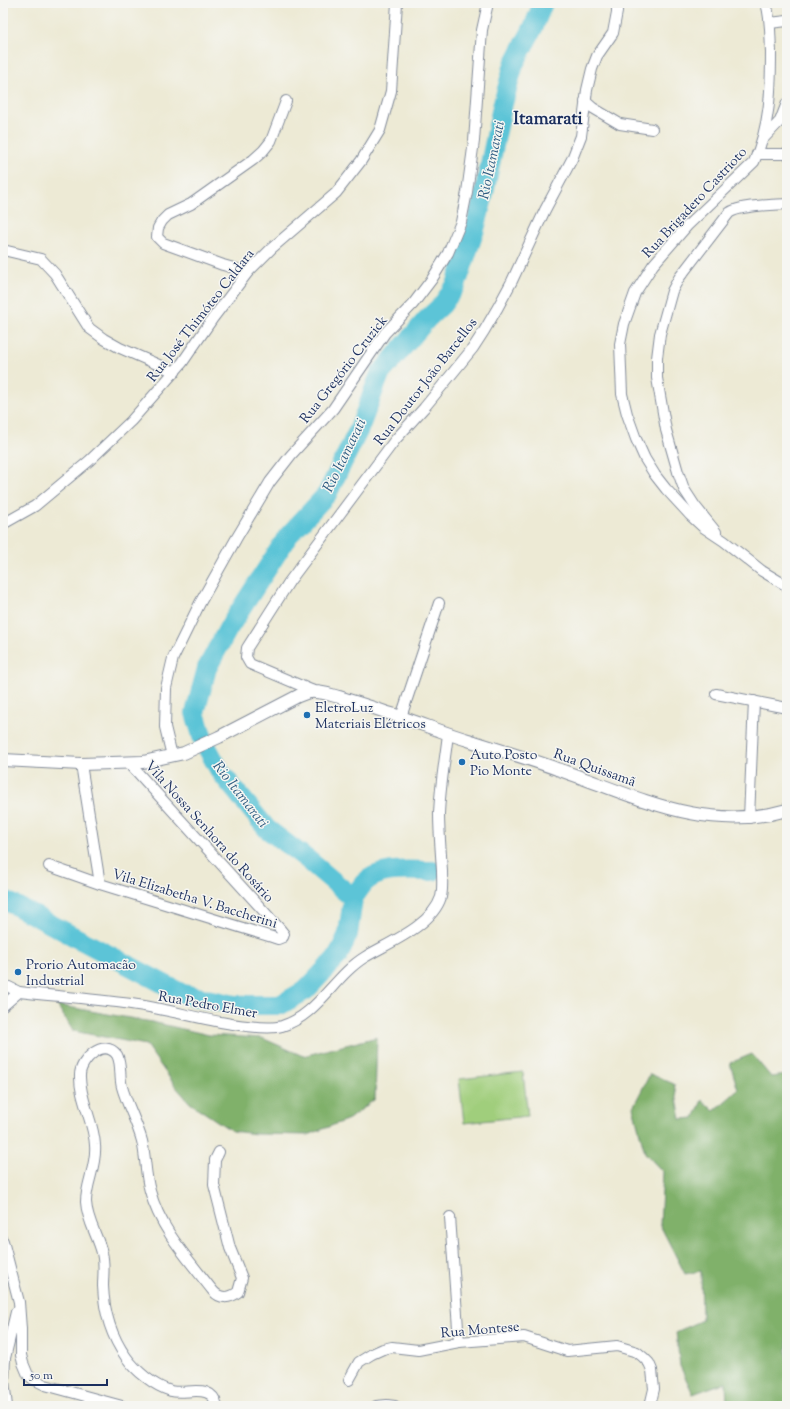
<svg xmlns="http://www.w3.org/2000/svg" width="790" height="1409" viewBox="0 0 790 1409" font-family="'Sorts Mill Goudy',serif">
<style>
.green{fill:#a0ce7b;stroke:#5e7e6c}
.forest{fill:#80b16b;stroke:#4e7064}
.lines{fill:none;stroke-linecap:round;stroke-linejoin:round}
.river{stroke:#5bc4d7;stroke-width:20}
.minor-casing{stroke:#848c9a;stroke-width:12}
.tertiary-casing{stroke:#848c9a;stroke-width:14}
.minor{stroke:#fff;stroke-width:10}
.tertiary{stroke:#fff;stroke-width:12}
.poi-dot{fill:#1f6fb2;stroke:#f6f6f2;stroke-width:1.5}
.labels{text-anchor:middle;stroke-width:3;stroke-linejoin:round;paint-order:stroke}
.street-label{font-size:14px;fill:#1b2f5e;stroke:#f6f6f2}
.poi-label{font-size:14px;fill:#1b2f5e;stroke:#f6f6f2;text-anchor:start}
.water-label{font-size:15px;font-style:italic;fill:#2e5c82;stroke:#f6f6f2}
.district-label{font-size:18px;font-weight:bold;fill:#1b2f5e;stroke:#f6f6f2}
</style>
<rect width="100%" height="100%" fill="#f6f6f2"/>
<filter id="ink" filterUnits="userSpaceOnUse"><feTurbulence type="fractalNoise" baseFrequency=".025" numOctaves="2"/><feDisplacementMap in="SourceGraphic" scale="8" xChannelSelector="R" yChannelSelector="G"/><feConvolveMatrix kernelMatrix="1 2 1 2 8 2 1 2 1" color-interpolation-filters="sRGB"/></filter>
<filter id="wash" filterUnits="userSpaceOnUse"><feTurbulence type="fractalNoise" baseFrequency=".012" numOctaves="4" result="noise"/><feDisplacementMap in="SourceGraphic" scale="16" xChannelSelector="R" yChannelSelector="G"/><feGaussianBlur stdDeviation="0.9" result="paint"/><feColorMatrix in="noise" values="0 0 0 0 0 0 0 0 0 0 0 0 0 0 0 0 0 1.4 0 .05"/><feComposite in="paint" operator="in"/></filter>
<g filter="url(#wash)">
<rect width="100%" height="100%" fill="#edead5"/>
<path class="green" d="M 523,1072 L 528,1116 L 464,1123 L 459,1079 Z"/>
<g class="forest">
<path d="M 57,1005 L 152,1022 L 209,1035 L 262,1038 L 303,1056 L 377,1037 L 375,1099 L 349,1119 L 308,1135 L 256,1134 L 232,1131 L 190,1103 L 176,1087 L 146,1045 L 73,1031 Z"/>
<path d="M 752,1054 L 771,1077 L 787,1075 L 787,1406 L 727,1406 L 726,1382 L 693,1394 L 680,1366 L 676,1332 L 702,1320 L 701,1271 L 685,1274 L 660,1225 L 663,1172 L 645,1153 L 633,1107 L 650,1074 L 674,1084 L 681,1119 L 694,1118 L 702,1100 L 714,1111 L 738,1090 L 730,1063 Z"/>
</g>
<g class="lines">
<g class="river">
<path d="M 353,898 C 356,894 360,888 364,883 C 381,866 411,871 433,871"/>
<path d="M 3,899 L 183,994 L 235,1005 L 280,1005 L 306,990 L 338,956 L 348,934 L 353,898 L 307,859 L 267,829 L 221,773 L 204,742 L 195,713 L 207,668 L 228,629 L 288,536 L 327,494 L 359,429 L 380,374 L 427,319 L 442,305 L 456,285 L 475,229 L 483,198 L 502,107 L 514,64 L 533,28 L 543,3"/>
</g>
</g>
</g>
<g filter="url(#ink)">
<g class="lines">
<g class="minor-casing">
<g id="minor">
<path d="M 766,3 C 771,19 770,35 771,52 C 771,91 770,125 754,162 L 687,226 L 653,265 L 635,293 L 624,324 L 620,344 L 622,394 L 627,414 L 636,439 L 645,459 L 655,475 L 666,489 L 690,515 L 703,527 L 724,541 L 762,571 L 787,586"/>
<path d="M 770,23 L 787,21"/>
<path d="M 585,101 L 593,108 L 620,124 L 652,129"/>
<path d="M 763,139 L 780,121 L 787,103"/>
<path d="M 757,154 L 787,154"/>
<path d="M 3,250 L 41,259 L 55,274 L 89,328 L 104,339 L 120,348 L 175,372"/>
<path d="M 248,272 L 223,265 L 163,243 L 157,237 L 158,228 L 162,221 L 168,215 L 191,204 L 253,160 L 263,151 L 271,141 L 286,101"/>
<path d="M 3,524 L 35,506 L 89,461 L 131,421 L 182,363 L 213,318 L 248,272 L 272,248 L 336,193 L 361,161 L 380,130 L 391,91 L 397,3"/>
<path d="M 716,532 L 695,506 L 684,489 L 678,472 L 666,430 L 657,378 L 657,358 L 660,334 L 672,291 L 679,278 L 729,213 C 740,205 773,205 787,204"/>
<path d="M 316,692 L 250,664 L 246,657 L 247,648 L 289,582 L 395,440 L 424,408 L 473,348 L 484,331 L 498,307 L 512,281 L 545,210 L 572,159 L 581,136 L 587,90 L 592,69 L 597,56 L 613,33 L 617,12 L 617,3"/>
<path d="M 716,694 L 787,708"/>
<path d="M 401,717 L 439,603"/>
<path d="M 172,756 L 165,727 L 166,688 L 173,658 L 200,603 L 236,539 L 270,482 L 291,455 L 333,409 L 385,333 L 413,304 L 432,279 L 448,253 L 461,222 L 467,192 L 474,141 L 482,30 L 488,3"/>
<path d="M 81,764 L 100,884 L 272,937 L 278,939 L 283,937 L 284,934 L 280,929 L 129,763"/>
<path d="M 749,818 L 754,701"/>
<path d="M 49,866 L 100,884"/>
<path d="M 3,984 L 19,992"/>
<path d="M 3,1006 L 19,992 C 56,996 94,999 131,1004 C 170,1009 207,1022 247,1026 C 258,1027 271,1029 282,1026 C 318,1015 334,976 365,957 C 388,943 432,926 441,897 C 443,888 442,880 442,871 C 441,852 439,833 439,814 C 440,787 445,760 448,734"/>
<path d="M 450,1217 L 459,1342"/>
<path d="M 3,1241 L 19,1302 L 21,1329 L 21,1355 L 23,1363 L 28,1375 L 33,1379 L 45,1385 L 122,1406"/>
<path d="M 349,1380 L 359,1362 L 372,1354 L 383,1349 L 392,1347 L 418,1350 L 459,1342 L 524,1337 L 567,1351 L 617,1346 L 637,1352 L 643,1357 L 649,1363 L 652,1370 L 654,1389 L 650,1406"/>
<path d="M 7,1406 L 4,1381 L 5,1358 L 16,1312"/>
<path d="M 217,1406 C 212,1382 187,1395 171,1391 C 154,1386 136,1371 126,1357 C 111,1336 104,1311 103,1286 C 103,1275 105,1264 102,1253 C 98,1236 87,1221 86,1202 C 86,1183 97,1165 95,1145 C 94,1122 79,1098 80,1075 C 80,1060 104,1037 117,1055 C 122,1064 119,1077 122,1087 C 127,1105 137,1122 142,1141 C 146,1157 145,1174 150,1191 C 160,1229 189,1260 213,1291 C 220,1299 229,1299 238,1292 L 242,1278 L 230,1248 L 214,1185 L 215,1160 L 219,1152"/>
<path d="M 376,1406 L 387,1405 L 395,1406"/>
</g>
</g>
<g class="tertiary-casing">
<path id="tertiary" d="M 3,760 L 81,764 L 143,762 L 184,753 L 219,737 L 298,696 C 304,694 309,691 315,692 C 323,692 331,695 339,697 C 355,702 372,707 388,713 C 415,721 441,732 468,740 C 498,750 528,758 557,769 C 634,795 704,834 787,810"/>
</g>
<use href="#minor" class="minor"/>
<use href="#tertiary" class="tertiary"/>
</g>
</g>
<g class="poi-dot">
<circle cx="307" cy="715" r="4"/>
<circle cx="462" cy="762" r="4"/>
<circle cx="18" cy="972" r="4"/>
</g>
<g class="labels">
<g class="street-label">
<text transform="translate(694 202) rotate(-47)" y="5">Rua Brigadero Castrioto</text>
<text transform="translate(200 315) rotate(-52)" y="5">Rua José Thimóteo Caldara</text>
<text transform="translate(343 369) rotate(-52)" y="5">Rua Gregório Cruzick</text>
<text transform="translate(425 381) rotate(-52)" y="5">Rua Doutor João Barcellos</text>
<text transform="translate(595 767) rotate(20)" y="5">Rua Quissamã</text>
<text transform="translate(210 831) rotate(48)" y="5">Vila Nossa Senhora do Rosário</text>
<text transform="translate(195 898) rotate(17)" y="5">Vila Elizabetha V. Baccherini</text>
<text transform="translate(208 1004) rotate(10)" y="5">Rua Pedro Elmer</text>
<text transform="translate(480 1329) rotate(-5)" y="5">Rua Montese</text>
</g>
<g class="poi-label">
<text x="315" y="712">EletroLuz<tspan x="315" dy="16">Materiais Elétricos</tspan></text>
<text x="470" y="759">Auto Posto<tspan x="470" dy="16">Pio Monte</tspan></text>
<text x="26" y="969">Prorio Automacão<tspan x="26" dy="16">Industrial</tspan></text>
</g>
<g class="water-label">
<text transform="translate(491 160) rotate(-78)" y="5">Rio Itamarati</text>
<text transform="translate(344 455) rotate(-64)" y="5">Rio Itamarati</text>
<text transform="translate(241 794) rotate(52)" y="5">Rio Itamarati</text>
</g>
<g class="district-label">
<text x="548" y="124">Itamarati</text>
</g>
</g>
<rect width="790" height="1409" fill="none" stroke="#f6f6f2" stroke-width="16"/>
<path d="M24 1379v6h83v-6" fill="none" stroke="#1b2f5e" stroke-width="2"/>
<text x="30" y="1379" font-size="12" fill="#1b2f5e" stroke="#f6f6f2" stroke-width="3" paint-order="stroke">50 m</text>
</svg>
